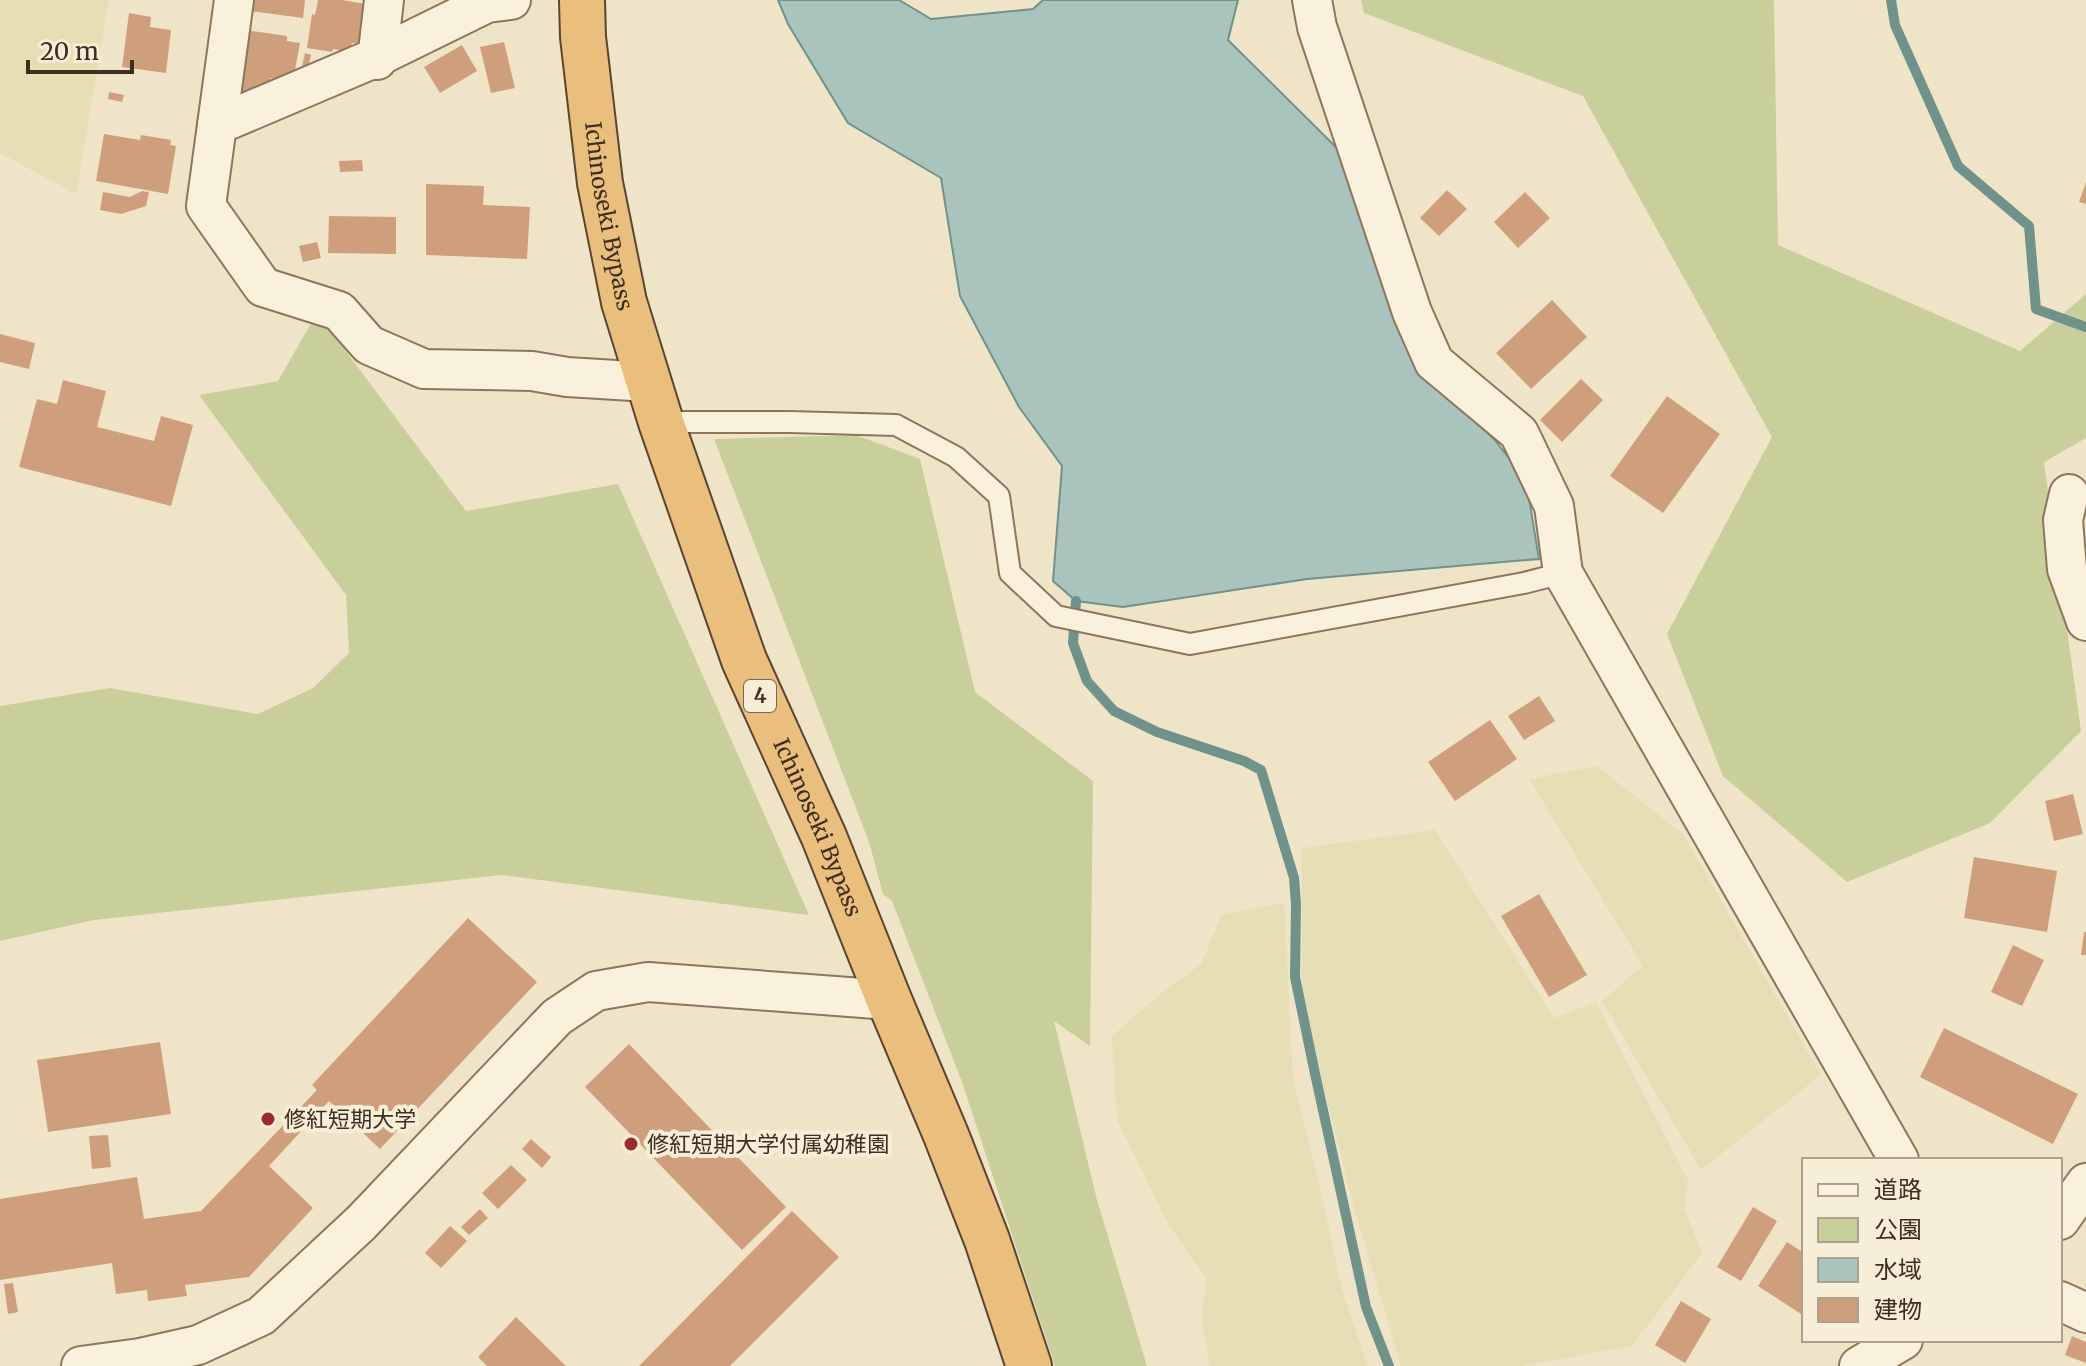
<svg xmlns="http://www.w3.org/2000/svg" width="2086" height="1366" viewBox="0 0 2086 1366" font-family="Merriweather,'Noto Sans JP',serif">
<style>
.farmland{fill:#e6deb5}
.green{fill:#c9cf9b}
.water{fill:#a9c4bc;stroke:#6f938a;stroke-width:2}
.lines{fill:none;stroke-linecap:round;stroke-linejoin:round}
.stream{stroke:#6f938a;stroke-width:10}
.building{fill:#cf9f7d}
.service-casing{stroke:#8d765c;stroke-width:24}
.minor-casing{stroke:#8d765c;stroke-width:42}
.trunk-casing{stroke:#5b4430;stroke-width:48}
.service{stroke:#faf1dc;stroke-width:20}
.minor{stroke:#faf1dc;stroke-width:38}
.trunk{stroke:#eabe7c;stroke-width:44}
.poi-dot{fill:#9e2a2b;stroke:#f7eed8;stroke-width:3}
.labels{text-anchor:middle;stroke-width:8;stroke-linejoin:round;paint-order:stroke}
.shield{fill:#f7eed8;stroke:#756857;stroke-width:2}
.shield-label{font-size:20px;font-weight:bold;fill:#3d2e20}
.street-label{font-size:22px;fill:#3d2e20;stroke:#f7eed8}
.poi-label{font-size:22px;fill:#3d2e20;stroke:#f7eed8;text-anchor:start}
</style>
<rect width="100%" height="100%" fill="#f0e4c8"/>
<g class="farmland">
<path d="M 0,0 L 109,0 L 76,194 L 0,153 Z"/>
<path d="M 1597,766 L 1683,834 L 1821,1075 L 1701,1170 L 1602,1001 L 1643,966 L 1529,779 Z"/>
<path d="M 1435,830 L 1554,1018 L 1596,1002 L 1688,1180 L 1684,1208 L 1702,1253 L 1632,1346 L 1522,1366 L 1401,1366 L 1353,1204 L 1302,1000 L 1302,848 Z"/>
<path d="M 1284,903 L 1293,1079 L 1320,1187 L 1342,1290 L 1368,1366 L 1210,1366 L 1202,1321 L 1206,1278 L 1168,1224 L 1117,1120 L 1112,1036 L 1159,995 L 1201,964 L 1222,914 Z"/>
</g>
<g class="green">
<path d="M 1361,0 L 1774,0 L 1778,245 L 2020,351 L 2086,294 L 2086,438 L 2044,462 L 2081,731 L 1990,823 L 1847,882 L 1723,776 L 1667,634 L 1772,437 L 1583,96 L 1364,13 Z"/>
<path d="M 317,313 L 466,511 L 618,484 L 809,915 L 502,875 L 94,920 L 0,941 L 0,706 L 110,688 L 258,714 L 313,688 L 349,653 L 346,595 L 199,395 L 278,381 Z"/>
<path d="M 856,435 L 920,459 L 975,692 L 1093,781 L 1090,1046 L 1054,1021 L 1097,1200 L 1147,1366 L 1055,1366 L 962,1082 L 892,901 L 883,894 L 869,842 L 714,439 Z"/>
</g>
<path class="water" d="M 778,0 L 899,0 L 931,19 L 1033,9 L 1043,0 L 1238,0 L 1228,40 L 1356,167 L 1416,368 L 1494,439 L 1526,480 L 1539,559 L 1307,579 L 1123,607 L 1076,601 L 1053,581 L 1062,466 L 1019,407 L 960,296 L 941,178 L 848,123 L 788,24 Z"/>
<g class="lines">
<g class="stream">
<path d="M 1891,0 L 1895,25 L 1958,166 L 2029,226 L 2036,309 L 2086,327"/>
<path d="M 1076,601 L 1073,643 L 1087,681 L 1114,711 L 1157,732 L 1244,761 L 1261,770 L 1294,878 L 1296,904 L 1295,977 L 1314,1069 L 1366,1307 L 1389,1366"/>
</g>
</g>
<g class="building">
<path d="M 244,0 L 305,0 L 303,18 L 243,10 Z"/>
<path d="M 318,0 L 342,0 L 366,4 L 360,44 L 352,43 L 351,52 L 333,49 L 332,52 L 307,48 L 312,14 L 315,15 Z"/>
<path d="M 129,13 L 151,17 L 150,27 L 171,30 L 166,73 L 122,67 Z"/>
<path d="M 245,30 L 287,36 L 287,41 L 300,43 L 293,81 L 271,78 L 265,91 L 234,97 Z"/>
<path d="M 504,42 L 515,88 L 491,93 L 480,47 Z"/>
<path d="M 462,45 L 477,71 L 440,93 L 424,67 Z"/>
<path d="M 305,53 L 311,55 L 308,68 L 302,66 Z"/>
<path d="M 109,92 L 124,95 L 122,102 L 108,99 Z"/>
<path d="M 104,134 L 140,140 L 141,135 L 171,140 L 170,145 L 176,146 L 168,194 L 96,181 Z"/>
<path d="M 362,160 L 363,171 L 340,172 L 339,161 Z"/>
<path d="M 2086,182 L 2086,204 L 2079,202 Z"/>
<path d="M 426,184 L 484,186 L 483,205 L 530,207 L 527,259 L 426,255 Z"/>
<path d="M 1447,190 L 1467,209 L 1439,236 L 1420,218 Z"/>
<path d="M 142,191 L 149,192 L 146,206 L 121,214 L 100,210 L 103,192 L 130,197 Z"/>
<path d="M 1525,192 L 1550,218 L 1518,248 L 1494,222 Z"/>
<path d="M 329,216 L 396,217 L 396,254 L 328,253 Z"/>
<path d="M 317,242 L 321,258 L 303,262 L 299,246 Z"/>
<path d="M 1552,300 L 1587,337 L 1531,389 L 1496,353 Z"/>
<path d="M 0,334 L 35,343 L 29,369 L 0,362 Z"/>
<path d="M 1581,379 L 1603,400 L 1562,442 L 1540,420 Z"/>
<path d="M 63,380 L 106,391 L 97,427 L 154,441 L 161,416 L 193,425 L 171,506 L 19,467 L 37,399 L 57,404 Z"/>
<path d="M 1667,396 L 1720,434 L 1663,513 L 1610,476 Z"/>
<path d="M 1539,696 L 1555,721 L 1524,740 L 1508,716 Z"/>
<path d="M 1490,720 L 1517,759 L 1455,801 L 1428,762 Z"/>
<path d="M 2073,794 L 2083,834 L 2054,841 L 2045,801 Z"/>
<path d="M 1974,857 L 2057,871 L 2047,932 L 1964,918 Z"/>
<path d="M 1539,894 L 1587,975 L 1549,997 L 1501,916 Z"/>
<path d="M 468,918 L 537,982 L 380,1149 L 329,1101 L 269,1166 L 313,1208 L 249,1277 L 185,1285 L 187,1296 L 148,1301 L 147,1290 L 116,1294 L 112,1263 L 0,1280 L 0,1199 L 137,1177 L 144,1219 L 201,1211 L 317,1090 L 312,1085 Z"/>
<path d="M 2084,932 L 2086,932 L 2086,955 L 2081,955 Z"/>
<path d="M 2013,945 L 2044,960 L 2022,1006 L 1991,992 Z"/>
<path d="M 1944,1028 L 2078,1094 L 2053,1144 L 1920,1077 Z"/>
<path d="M 160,1042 L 171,1114 L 48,1132 L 37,1060 Z"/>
<path d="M 629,1044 L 786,1207 L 742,1250 L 585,1087 Z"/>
<path d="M 108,1135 L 111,1167 L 92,1169 L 89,1136 Z"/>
<path d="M 531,1139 L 551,1157 L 542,1168 L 522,1149 Z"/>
<path d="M 511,1165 L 527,1180 L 498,1209 L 482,1193 Z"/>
<path d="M 1753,1207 L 1777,1221 L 1741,1281 L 1717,1267 Z"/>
<path d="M 480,1209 L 488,1218 L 469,1235 L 461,1227 Z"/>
<path d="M 792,1211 L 839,1257 L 730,1366 L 639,1366 Z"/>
<path d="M 450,1226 L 467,1241 L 441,1268 L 425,1253 Z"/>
<path d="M 1787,1242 L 1804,1253 L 1804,1316 L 1758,1286 Z"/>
<path d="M 13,1283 L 18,1312 L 8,1314 L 4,1284 Z"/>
<path d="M 1681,1301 L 1711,1319 L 1685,1363 L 1655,1345 Z"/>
<path d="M 516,1317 L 566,1366 L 487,1366 L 478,1357 Z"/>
<path d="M 2072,1336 L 2086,1342 L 2086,1363 L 2065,1355 Z"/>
</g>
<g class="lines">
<g class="service-casing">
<path id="service" d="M 661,422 L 790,422 L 896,425 L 956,457 L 999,496 L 1010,573 L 1056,616 L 1190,644 L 1524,583 L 1563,573"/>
</g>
<g class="minor-casing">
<g id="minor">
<path d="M 234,0 L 206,206 L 263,287 L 339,311 L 369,345 L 424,369 L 532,371 L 567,377 L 649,382"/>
<path d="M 1312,0 L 1317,27 L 1412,312 L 1434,362 L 1519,433 L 1554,506 L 1563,573 L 1899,1160"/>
<path d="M 377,60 L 384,0"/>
<path d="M 217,125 L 377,57 L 487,3 L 511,0"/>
<path d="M 2069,494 L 2063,520 L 2067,569 L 2086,621"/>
<path d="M 2060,1220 L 2086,1183"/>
<path d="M 2060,1301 L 2086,1313"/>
<path d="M 81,1366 L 140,1358 L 198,1345 L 261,1316 L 361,1223 L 557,1017 L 596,991 L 648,982 L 889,1000"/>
<path d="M 1859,1366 L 1903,1340"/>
</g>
</g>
<g class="trunk-casing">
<g id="trunk">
<path id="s1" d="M 582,0 L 583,37 L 600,183 L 624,302 L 661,422 L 744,660 L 824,837 L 889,1000 L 946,1135 L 987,1240 L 1029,1366"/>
</g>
</g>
<use href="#service" class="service"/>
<use href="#minor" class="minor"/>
<use href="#trunk" class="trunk"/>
</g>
<g class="poi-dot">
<circle cx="268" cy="1119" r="8"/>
<circle cx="631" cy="1144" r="8"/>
</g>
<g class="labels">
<rect class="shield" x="744" y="680" width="32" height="32" rx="6"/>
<g class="shield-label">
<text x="760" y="703">4</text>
</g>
<g class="street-label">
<text dy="8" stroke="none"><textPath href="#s1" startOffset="218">Ichinoseki Bypass</textPath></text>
<text dy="8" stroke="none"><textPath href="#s1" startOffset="866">Ichinoseki Bypass</textPath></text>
</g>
<g class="poi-label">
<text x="284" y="1127">修紅短期大学</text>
<text x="647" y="1152">修紅短期大学付属幼稚園</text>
</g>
</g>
<rect x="1802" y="1158" width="260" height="184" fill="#f7eed8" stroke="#ada18e" stroke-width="2"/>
<rect x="1818" y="1184" width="40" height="12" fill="#faf1dc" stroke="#ada18e" stroke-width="2"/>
<text x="1874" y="1198" font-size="24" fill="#3d2e20">道路</text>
<rect x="1818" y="1218" width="40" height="24" fill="#c9cf9b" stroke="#ada18e" stroke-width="2"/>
<text x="1874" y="1238" font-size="24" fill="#3d2e20">公園</text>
<rect x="1818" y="1258" width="40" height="24" fill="#a9c4bc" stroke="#ada18e" stroke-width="2"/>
<text x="1874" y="1278" font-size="24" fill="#3d2e20">水域</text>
<rect x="1818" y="1298" width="40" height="24" fill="#cf9f7d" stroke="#ada18e" stroke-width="2"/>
<text x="1874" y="1318" font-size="24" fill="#3d2e20">建物</text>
<path d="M28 60v12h104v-12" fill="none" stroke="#3d2e20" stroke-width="4"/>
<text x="40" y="60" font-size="24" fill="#3d2e20" stroke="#f7eed8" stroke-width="6" paint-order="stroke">20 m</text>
</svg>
